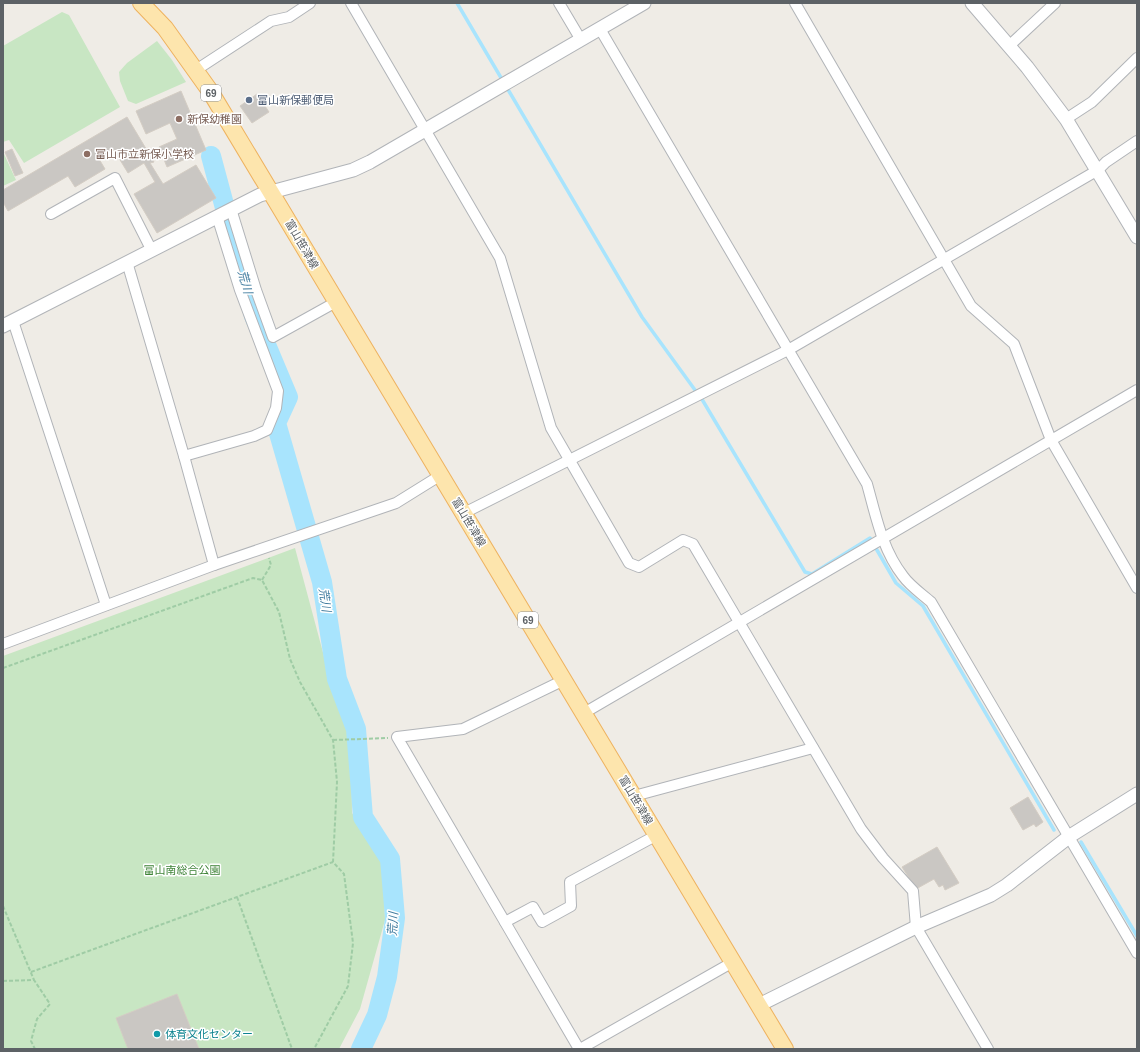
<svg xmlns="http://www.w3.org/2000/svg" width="1140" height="1052" viewBox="0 0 1140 1052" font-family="Helvetica,'Noto Sans JP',sans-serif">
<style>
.green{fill:#c8e6c3}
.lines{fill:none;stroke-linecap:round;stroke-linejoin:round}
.stream{stroke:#a8e4fd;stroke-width:3.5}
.river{stroke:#a8e4fd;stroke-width:20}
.building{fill:#cac7c3;stroke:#d4cdc4}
.minor-casing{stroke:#b1b4b8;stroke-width:12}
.tertiary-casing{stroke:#b1b4b8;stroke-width:15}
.primary-casing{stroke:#eeb25f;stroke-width:18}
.path{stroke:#9fcca5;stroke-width:2;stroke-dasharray:4 2;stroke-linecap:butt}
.minor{stroke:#fff;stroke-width:10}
.tertiary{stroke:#fff;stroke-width:13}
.primary{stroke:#fde5ad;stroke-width:16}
.service-dot{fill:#5c6f8a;stroke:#fff;stroke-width:1.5}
.education-dot{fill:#8d6e63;stroke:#fff;stroke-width:1.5}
.culture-dot{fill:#0f9aa8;stroke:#fff;stroke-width:1.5}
.labels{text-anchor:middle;stroke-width:3;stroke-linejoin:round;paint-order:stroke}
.shield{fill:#fff;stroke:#8e9194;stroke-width:1}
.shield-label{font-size:10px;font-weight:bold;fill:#5d6266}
.service-label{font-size:11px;fill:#4e5e75;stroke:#fff;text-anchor:start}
.education-label{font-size:11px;fill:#785e54;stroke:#fff;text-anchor:start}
.street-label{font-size:11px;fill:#5d6266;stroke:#fff}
.park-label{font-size:11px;fill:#3e8337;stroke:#fff}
.culture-label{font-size:11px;fill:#0d838f;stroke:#fff;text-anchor:start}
.water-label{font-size:12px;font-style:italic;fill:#3f7b9e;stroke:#fff}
</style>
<rect width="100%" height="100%" fill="#efece6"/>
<g class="green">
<path d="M 62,12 L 69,15 L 120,107 L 24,163 L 9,140 L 3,142 L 3,46 Z"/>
<path d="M 157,41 L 172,60 L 186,82 L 136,104 L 128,101 L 120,81 L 119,72 L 127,63 Z"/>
<path d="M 4,154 L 16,180 L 3,186 L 3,155 Z"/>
<path d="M 295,548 L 325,660 L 351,729 L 352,813 L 383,855 L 385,920 L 360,1009 L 339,1049 L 3,1049 L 3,656 Z"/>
</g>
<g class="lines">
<g class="stream">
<path d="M 457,3 L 642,317 L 703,401 L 805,572 L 812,574 L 870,538 L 896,583 L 923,606 L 1054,830"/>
<path d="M 1081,842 L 1137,936"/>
</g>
<path class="river" d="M 211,156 L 254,316 L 288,397 L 276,423 L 322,582 L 337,679 L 356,729 L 363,817 L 390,859 L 395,918 L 387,977 L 377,1015 L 361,1049"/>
</g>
<g class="building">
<path d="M 181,91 L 206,150 L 167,167 L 159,147 L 177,139 L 170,123 L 146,134 L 136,111 Z"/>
<path d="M 257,94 L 269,112 L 252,123 L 240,106 Z"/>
<path d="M 127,117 L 154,162 L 150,163 L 163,184 L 196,165 L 216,198 L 157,233 L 134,194 L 155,182 L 144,163 L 128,173 L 114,150 L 99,159 L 105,169 L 75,187 L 68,176 L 8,211 L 3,202 L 3,190 Z"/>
<path d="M 12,149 L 23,173 L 15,176 L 5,152 Z"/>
<path d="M 1028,797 L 1043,822 L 1036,827 L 1034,824 L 1023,830 L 1010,808 Z"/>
<path d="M 937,847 L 959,883 L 945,890 L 943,885 L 939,887 L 934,879 L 916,889 L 902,867 Z"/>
<path d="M 177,994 L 199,1049 L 128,1049 L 116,1018 Z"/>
</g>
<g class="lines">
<g class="minor-casing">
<g id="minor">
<path d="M 351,3 L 500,258 L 551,428 L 629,563 L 639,567 L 683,540 L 693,544 L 861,829 L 883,858 L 913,891 L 916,927 L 988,1049"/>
<path d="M 559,3 L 581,40"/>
<path d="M 795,3 L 971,306 L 1014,344 L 1051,440 L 1137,588"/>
<path d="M 600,29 L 867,484 C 876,516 882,549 903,576 C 910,586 922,594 931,602 L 1137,953"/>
<path d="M 1009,46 L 1055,3"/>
<path d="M 196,70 L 271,21 L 289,17 L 310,3"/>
<path d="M 1066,119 L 1092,102 L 1137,58"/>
<path d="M 231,209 L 256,290 L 273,337 L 336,302"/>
<path d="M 51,214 L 115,178 L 151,249"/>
<path d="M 127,262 L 184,456 L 254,436 L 267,430 L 276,408 L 278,391 L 240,290 L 217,216"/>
<path d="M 13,321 L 106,605"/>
<path d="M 184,456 L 214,565"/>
<path d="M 464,513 L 788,350 L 1098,170 L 1106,162 L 1137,141"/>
<path d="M 3,644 L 214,565 L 396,503 L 441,475"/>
<path d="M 564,680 L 463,729 L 397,737 L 579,1049"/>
<path d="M 584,713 L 1137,390"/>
<path d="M 634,796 L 813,748"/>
<path d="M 505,922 L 533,907 L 542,922 L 571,906 L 570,882 L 657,835"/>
<path d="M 580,1049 L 733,962"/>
</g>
</g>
<g class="tertiary-casing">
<g id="tertiary">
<path d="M 972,3 L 1027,67 L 1066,119 L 1137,237"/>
<path d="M 3,326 L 260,195 L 353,170 L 370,162 L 644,3"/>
<path d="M 759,1005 L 916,927 L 991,895 L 1007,885 L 1070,836 L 1137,794"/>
</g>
</g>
<g class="primary-casing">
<path id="primary" d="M 141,3 L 165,28 L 210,91 L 785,1049"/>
</g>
<g class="path">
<path d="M 262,580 L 271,565 L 269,558"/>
<path d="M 3,668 L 253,578 L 262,580 L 279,612 L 290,659 L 300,682 L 333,740 L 337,782 L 333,862 L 344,874 L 353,943 L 348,986 L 314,1049"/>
<path d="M 333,740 L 388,738"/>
<path d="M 237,897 L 292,1049"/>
<path d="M 3,906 L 34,980"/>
<path d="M 31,972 L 333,862"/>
<path d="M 3,981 L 34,980 L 50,1004 L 37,1019 L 31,1041 L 35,1049"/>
</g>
<use href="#minor" class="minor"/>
<use href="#tertiary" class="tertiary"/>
<use href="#primary" class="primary"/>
</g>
<circle class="service-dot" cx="249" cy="100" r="4"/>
<g class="education-dot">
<circle cx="179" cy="119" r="4"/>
<circle cx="87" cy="154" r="4"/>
</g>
<circle class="culture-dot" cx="157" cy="1034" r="4"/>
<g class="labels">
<g class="shield">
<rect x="201" y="85" width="20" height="16" rx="3"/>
<rect x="518" y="612" width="20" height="16" rx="3"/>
</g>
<g class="shield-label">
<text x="211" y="97">69</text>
<text x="528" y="624">69</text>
</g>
<g class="service-label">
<text x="257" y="104">富山新保郵便局</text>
</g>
<g class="education-label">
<text x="187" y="123">新保幼稚園</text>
<text x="95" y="158">富山市立新保小学校</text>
</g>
<g class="street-label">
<text transform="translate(302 244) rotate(60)" y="4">富山笹津線</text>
<text transform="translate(469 522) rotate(59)" y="4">富山笹津線</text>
<text transform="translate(636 800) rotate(59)" y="4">富山笹津線</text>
</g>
<g class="park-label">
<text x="182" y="874">富山南総合公園</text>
</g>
<g class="culture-label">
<text x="165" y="1038">体育文化センター</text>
</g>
<g class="water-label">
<text transform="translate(245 282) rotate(75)" y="4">荒川</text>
<text transform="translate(325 600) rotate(82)" y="4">荒川</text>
<text transform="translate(393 924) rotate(-87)" y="4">荒川</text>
</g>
</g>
<rect width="1140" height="1052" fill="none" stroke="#5d6266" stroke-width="8"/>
</svg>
